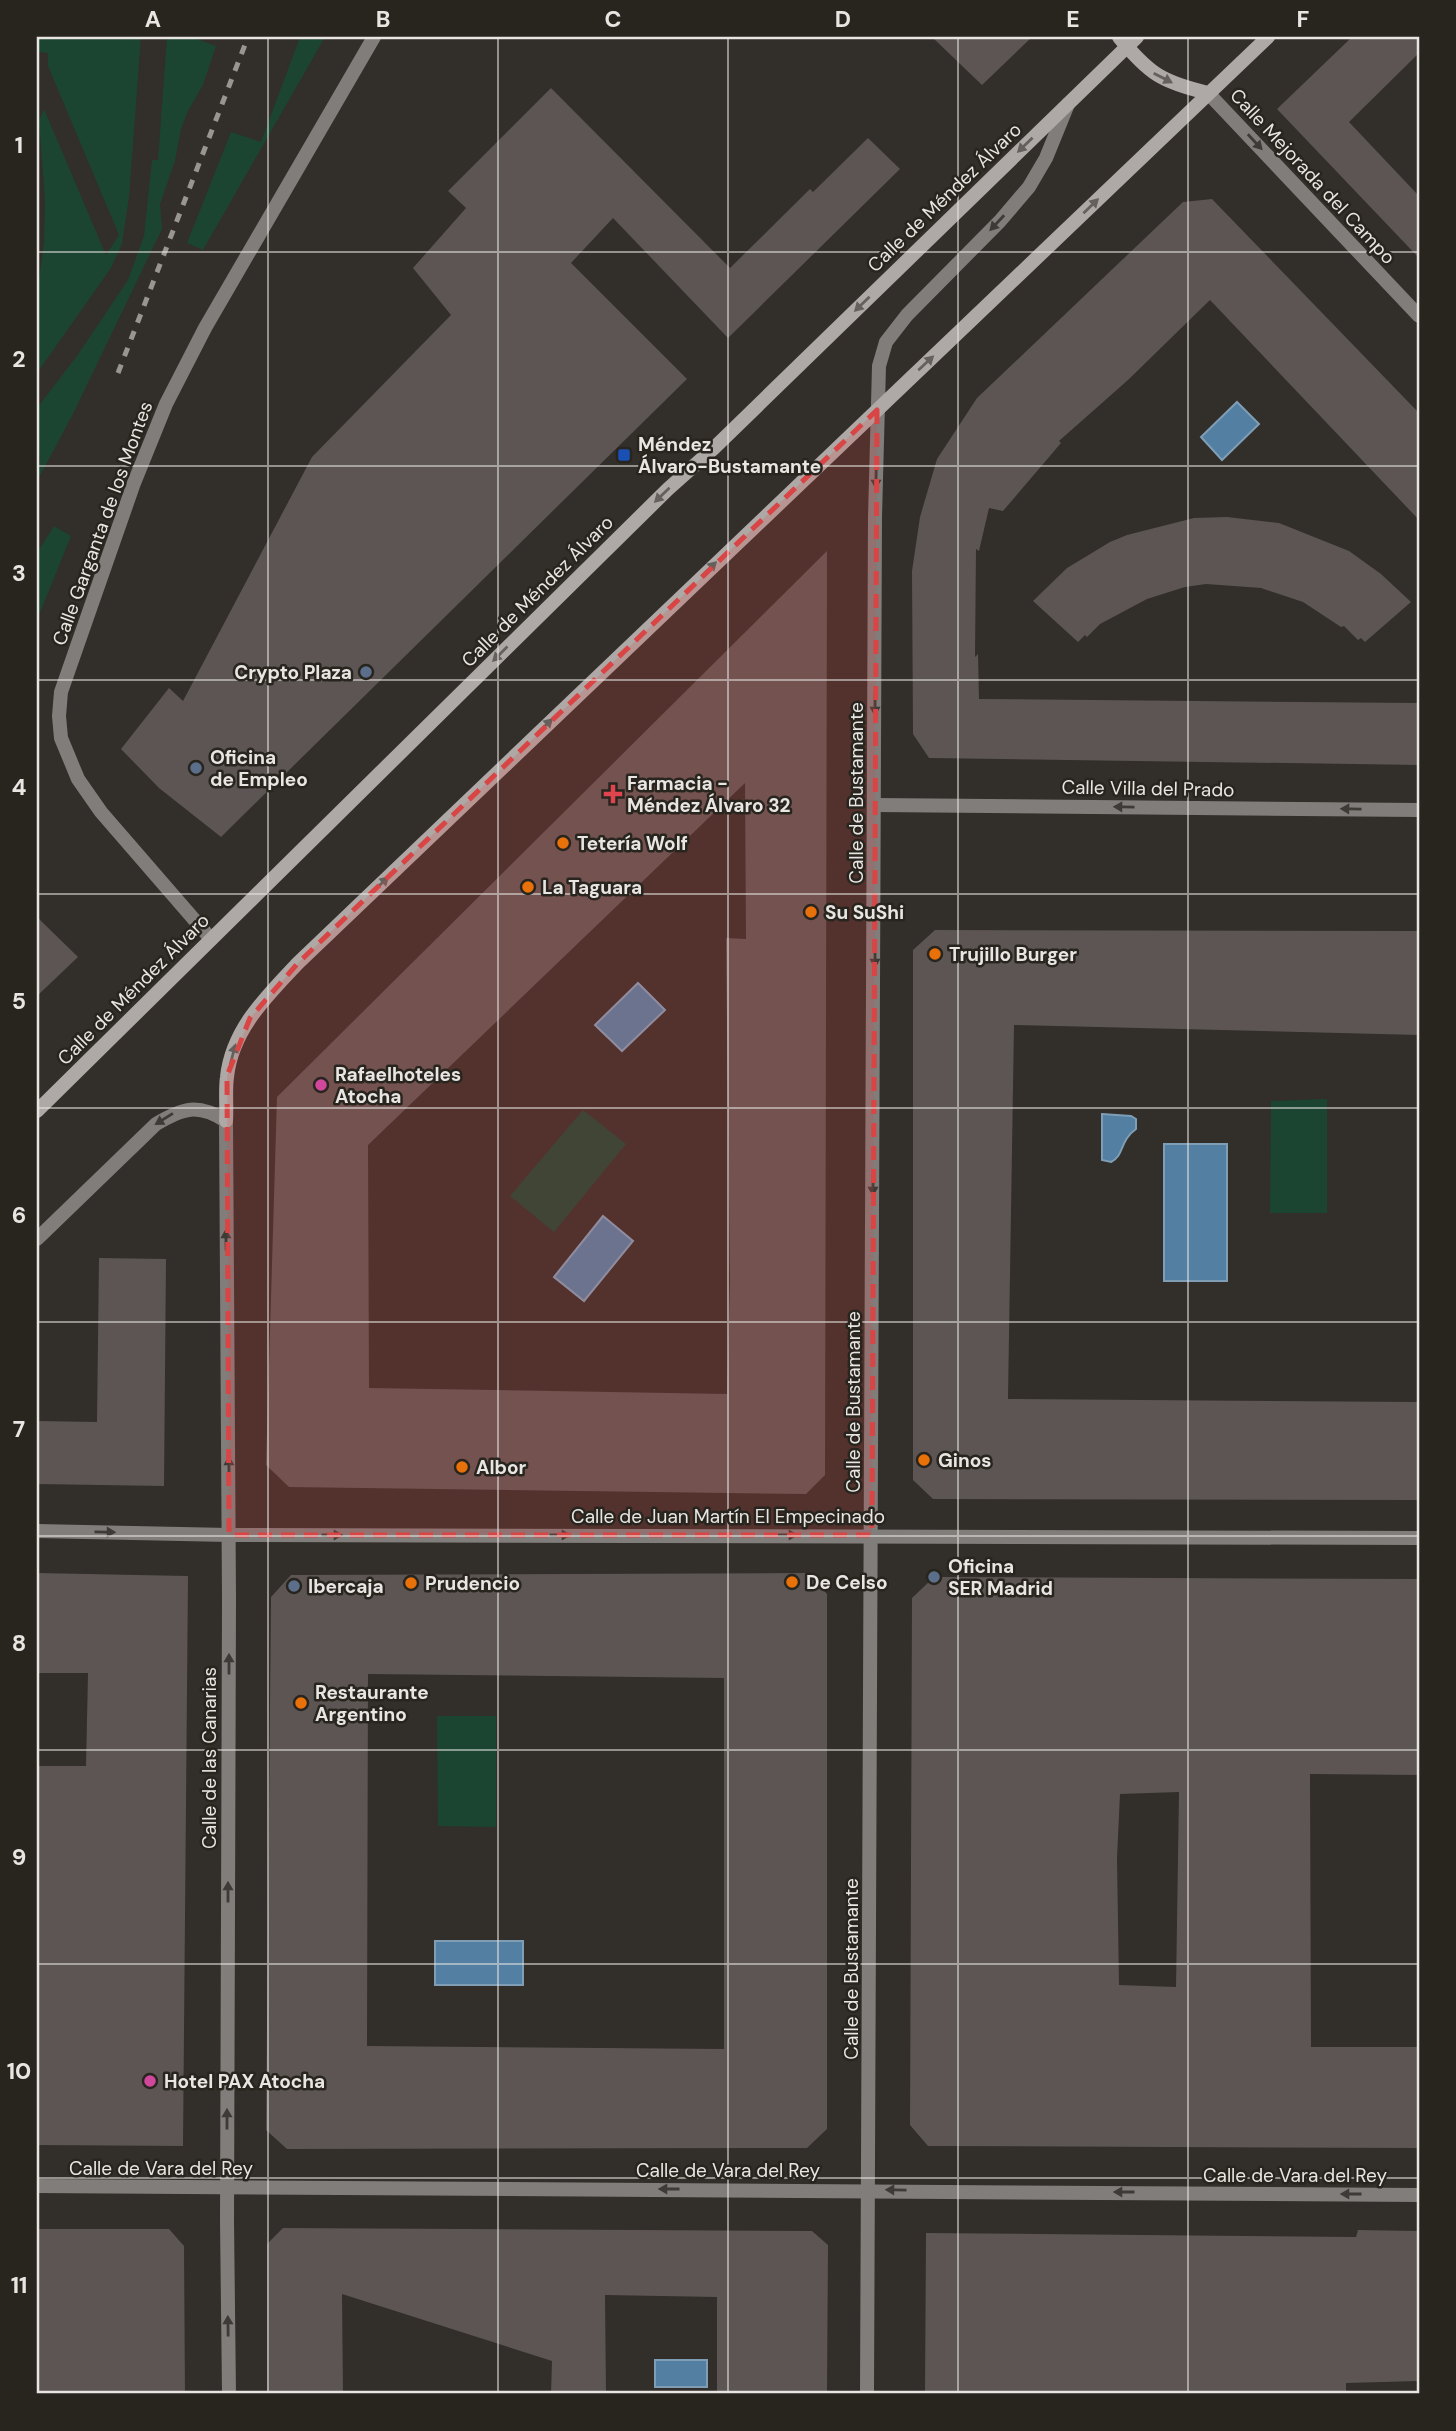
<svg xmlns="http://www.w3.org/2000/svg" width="1456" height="2431" viewBox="0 0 1456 2431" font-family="'DM Sans',sans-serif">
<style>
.green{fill:#1b4531}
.water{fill:#527fa2;stroke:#7f9eb5;stroke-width:2}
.building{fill:#5c5553;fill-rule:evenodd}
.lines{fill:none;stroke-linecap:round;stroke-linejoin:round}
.street{stroke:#807d7b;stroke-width:14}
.secondary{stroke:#aea9a6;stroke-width:14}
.rail{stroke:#999692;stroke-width:5;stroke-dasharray:9 9;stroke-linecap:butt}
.oneway{fill:#64605c}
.oneway2{fill:#3e3b36}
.marked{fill:#d94444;fill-opacity:0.2;stroke:#d94444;stroke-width:5;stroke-dasharray:14 9;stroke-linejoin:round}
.grid{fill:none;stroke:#e8e5e2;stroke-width:2;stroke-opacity:0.55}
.transit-dot{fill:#1a4fb4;stroke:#28251f;stroke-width:2.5}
.service-dot{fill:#5c6f8a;stroke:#28251f;stroke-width:2.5}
.health-dot{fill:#e0444e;stroke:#28251f;stroke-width:2.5}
.food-dot{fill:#e8710a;stroke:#28251f;stroke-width:2.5}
.hotel-dot{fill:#d1479c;stroke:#28251f;stroke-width:2.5}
.labels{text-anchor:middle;stroke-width:5;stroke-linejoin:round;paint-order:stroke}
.street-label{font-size:19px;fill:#e8e5e2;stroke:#28251f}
.poi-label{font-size:19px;font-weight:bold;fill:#e8e5e2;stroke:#28251f;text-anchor:start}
.neatline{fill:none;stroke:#e8e5e2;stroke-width:2.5}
.grid-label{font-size:23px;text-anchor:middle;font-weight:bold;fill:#e8e5e2}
</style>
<rect width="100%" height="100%" fill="#322e29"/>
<g class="green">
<path d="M 38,37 L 141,37 L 129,197 L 122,244 L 111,268 L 37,373 L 37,295 L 44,243 L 45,201 L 39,120 L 44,109 L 106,255 L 119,235 L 48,66 L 48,53 L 39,52 Z"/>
<path d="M 167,37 L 192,37 L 216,46 L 203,85 L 188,111 L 181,129 L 175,161 L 160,204 L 162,229 L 72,416 L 37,481 L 40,463 L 37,408 L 77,356 L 128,280 L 144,236 L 152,160 L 158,160 Z"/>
<path d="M 300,37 L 325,37 L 203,250 L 187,243 L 231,132 L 261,142 Z"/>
<path d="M 54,526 L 71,536 L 37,620 L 37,553 Z"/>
<path d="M 1327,1099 L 1327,1213 L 1270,1213 L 1271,1101 Z"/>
<path d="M 583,1110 L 626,1144 L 554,1232 L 510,1196 Z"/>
<path d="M 437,1716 L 496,1716 L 496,1827 L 438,1826 Z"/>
</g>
<g class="water">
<path d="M 1237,402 L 1259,424 L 1222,460 L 1201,437 Z"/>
<path d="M 638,983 L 665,1010 L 622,1051 L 595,1025 Z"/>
<path d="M 1102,1114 L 1131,1116 L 1136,1119 L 1136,1129 C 1119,1141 1125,1155 1111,1162 L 1102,1160 Z"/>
<rect x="1164" y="1144" width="63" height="137"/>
<path d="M 603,1216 L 633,1241 L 584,1301 L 554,1277 Z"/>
<rect x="435" y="1941" width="88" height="44"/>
<rect x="655" y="2360" width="52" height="27"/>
</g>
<g class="building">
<path d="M 932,37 L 1032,37 L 982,85 Z"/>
<path d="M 1352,37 L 1419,37 L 1419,53 L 1349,122 L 1419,196 L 1419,258 L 1277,109 Z"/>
<path d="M 551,88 L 730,268 L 810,189 L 813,192 L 868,138 L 900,169 L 728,338 L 613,218 L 571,263 L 687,379 L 221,837 L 159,788 L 121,749 L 169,688 L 183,701 L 312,457 L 451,315 L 413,268 L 466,208 L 448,191 Z"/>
<path d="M 1212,199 L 1419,413 L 1419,520 L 1210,300 L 1128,380 L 1059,441 L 1061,443 L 1003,511 L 989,508 L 979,551 L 976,549 L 975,657 L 978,654 L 979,699 L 1419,703 L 1419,765 L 929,758 L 913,734 L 912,571 L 920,517 L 937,459 L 977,398 L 1183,202 Z"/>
<path d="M 1227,517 L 1279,523 L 1349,551 L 1381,574 L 1411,602 L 1365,642 L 1361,638 L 1358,640 L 1344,626 L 1341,627 L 1303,602 L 1261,588 L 1206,584 L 1185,587 L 1147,599 L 1100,624 L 1087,637 L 1085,635 L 1078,642 L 1033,601 L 1067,568 L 1110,542 L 1127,535 L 1194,518 Z"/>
<path d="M 827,551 L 825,1475 L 806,1494 L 289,1487 L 266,1465 L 277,1097 ZM 745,783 L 746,939 L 726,938 L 730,1281 L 727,1394 L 369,1388 L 368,1145 Z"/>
<path d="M 37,917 L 78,957 L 37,996 Z"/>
<path d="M 935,930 L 1419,931 L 1419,1035 L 1014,1025 L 1008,1399 L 1419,1402 L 1419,1500 L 933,1499 L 913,1480 L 913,950 Z"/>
<path d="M 99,1258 L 166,1259 L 164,1486 L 37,1484 L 37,1421 L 97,1422 Z"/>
<path d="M 37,1573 L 188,1576 L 183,2146 L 37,2145 L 37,1766 L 86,1766 L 88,1673 L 37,1673 Z"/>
<path d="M 809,1573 L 827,1594 L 827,2129 L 807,2148 L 287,2149 L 266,2130 L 271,1597 L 291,1575 ZM 368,1674 L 724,1678 L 724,2049 L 367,2046 Z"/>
<path d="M 934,1577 L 1419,1579 L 1419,1775 L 1310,1774 L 1311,2047 L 1419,2047 L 1419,2148 L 928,2146 L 910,2125 L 912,1598 ZM 1179,1792 L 1176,1987 L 1119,1985 L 1117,1858 L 1120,1794 Z"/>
<path d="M 283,2228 L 812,2231 L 828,2245 L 827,2394 L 717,2394 L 717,2297 L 605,2295 L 606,2394 L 551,2394 L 552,2361 L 342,2294 L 343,2394 L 267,2394 L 267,2244 Z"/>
<path d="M 37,2229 L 169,2229 L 184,2246 L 185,2394 L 37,2394 Z"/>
<path d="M 1358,2230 L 1419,2231 L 1419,2381 L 1346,2383 L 1346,2394 L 925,2394 L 926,2233 L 1356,2237 Z"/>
</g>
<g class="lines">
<g class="street">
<path d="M 1208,93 L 1419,316"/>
<path d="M 875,805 L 1419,810"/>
<path d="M 211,939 L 101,812 L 78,779 L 61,738 L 59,716 L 61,692 L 134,483 L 166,404 L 205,328 L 374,37"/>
<path d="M 37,1239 L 156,1124 C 183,1108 198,1103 226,1121 L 229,1600 L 227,2221 L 229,2394"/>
<path d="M 37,1531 L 229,1535 L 1419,1538"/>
<path d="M 37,2186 L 1419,2195"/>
<path d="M 867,2394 L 875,517 L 879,366 L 886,342 L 907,315 L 1000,221 L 1029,187 L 1046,158 L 1068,104"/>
</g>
<g class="secondary">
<path d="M 1119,37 C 1149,74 1162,82 1208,93"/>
<path d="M 37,1111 L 668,489 L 714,448 L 1137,37"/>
<path d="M 226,1121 C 227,1107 225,1091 227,1077 C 232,1029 267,996 298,963 L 1268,37"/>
</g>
<path class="rail" d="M 118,373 L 248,37"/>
</g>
<defs><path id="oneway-solid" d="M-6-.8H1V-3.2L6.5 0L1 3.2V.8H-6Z" transform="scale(1.75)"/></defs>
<g class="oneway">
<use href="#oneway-solid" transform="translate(1163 78) rotate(27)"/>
<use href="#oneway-solid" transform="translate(1025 145) rotate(136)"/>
<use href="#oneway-solid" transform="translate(1091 206) rotate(-44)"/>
<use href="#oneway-solid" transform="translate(862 304) rotate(136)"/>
<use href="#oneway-solid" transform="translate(926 363) rotate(-43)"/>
<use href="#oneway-solid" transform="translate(662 495) rotate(136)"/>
<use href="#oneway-solid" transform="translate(709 569) rotate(-44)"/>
<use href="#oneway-solid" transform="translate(500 654) rotate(135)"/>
<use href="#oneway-solid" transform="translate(545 726) rotate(-44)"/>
<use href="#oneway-solid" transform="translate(381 884) rotate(-44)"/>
<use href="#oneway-solid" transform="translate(233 1054) rotate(-75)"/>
</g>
<g class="oneway2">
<use href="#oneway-solid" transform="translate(1255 142) rotate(47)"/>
<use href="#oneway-solid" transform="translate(997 223) rotate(133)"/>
<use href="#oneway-solid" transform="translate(876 478) rotate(91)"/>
<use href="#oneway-solid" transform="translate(875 705) rotate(90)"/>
<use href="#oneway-solid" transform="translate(1124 807) rotate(-179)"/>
<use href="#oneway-solid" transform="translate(1351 809) rotate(-179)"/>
<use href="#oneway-solid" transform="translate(875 957) rotate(90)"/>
<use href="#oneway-solid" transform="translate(164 1119) rotate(148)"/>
<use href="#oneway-solid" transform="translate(873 1185) rotate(90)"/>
<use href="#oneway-solid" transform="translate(226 1240) rotate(-91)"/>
<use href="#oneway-solid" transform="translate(229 1467) rotate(-91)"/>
<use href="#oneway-solid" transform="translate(105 1532) rotate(1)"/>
<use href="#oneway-solid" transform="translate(332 1535)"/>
<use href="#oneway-solid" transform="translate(560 1535)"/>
<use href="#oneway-solid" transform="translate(787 1535)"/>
<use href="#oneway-solid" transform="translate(229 1664) rotate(-90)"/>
<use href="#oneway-solid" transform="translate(228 1892) rotate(-90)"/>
<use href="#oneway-solid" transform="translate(227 2119) rotate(-90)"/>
<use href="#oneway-solid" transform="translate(669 2189) rotate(-180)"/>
<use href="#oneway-solid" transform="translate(896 2190) rotate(-179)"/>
<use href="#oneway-solid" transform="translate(1124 2192) rotate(-180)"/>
<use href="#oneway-solid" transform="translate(1351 2194) rotate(-180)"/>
<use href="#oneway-solid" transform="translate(228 2326) rotate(-91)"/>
</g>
<path class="marked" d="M 877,410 L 872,1535 L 229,1535 L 227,1076 L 250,1018 L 298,963 Z"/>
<path class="grid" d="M 268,37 L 268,2394M 498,37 L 498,2394M 728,37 L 728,2394M 958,37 L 958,2394M 1188,37 L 1188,2394M 37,252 L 1419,252M 37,466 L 1419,466M 37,680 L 1419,680M 37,894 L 1419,894M 37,1108 L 1419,1108M 37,1322 L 1419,1322M 37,1536 L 1419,1536M 37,1750 L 1419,1750M 37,1964 L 1419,1964M 37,2178 L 1419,2178"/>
<rect class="transit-dot" x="617" y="448" width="14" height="14" rx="3.5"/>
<g class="service-dot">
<circle cx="366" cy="672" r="7"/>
<circle cx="196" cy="768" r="7"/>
<circle cx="934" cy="1577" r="7"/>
<circle cx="294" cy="1586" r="7"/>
</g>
<path class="health-dot" d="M609.5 783.5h7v7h7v7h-7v7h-7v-7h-7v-7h7z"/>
<g class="food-dot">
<circle cx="563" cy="843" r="7"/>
<circle cx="528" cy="887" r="7"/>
<circle cx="811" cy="912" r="7"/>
<circle cx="935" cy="954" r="7"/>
<circle cx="924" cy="1460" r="7"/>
<circle cx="462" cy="1467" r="7"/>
<circle cx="792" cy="1582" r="7"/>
<circle cx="411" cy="1583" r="7"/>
<circle cx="301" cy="1703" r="7"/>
</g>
<g class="hotel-dot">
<circle cx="321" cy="1085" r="7"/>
<circle cx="150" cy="2081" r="7"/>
</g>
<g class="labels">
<g class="street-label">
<text transform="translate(1313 176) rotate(47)" y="7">Calle Mejorada del Campo</text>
<text transform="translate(944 197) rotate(-44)" y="7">Calle de Méndez Álvaro</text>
<text transform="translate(102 523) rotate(-70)" y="7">Calle Garganta de los Montes</text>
<text transform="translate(537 591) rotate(-45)" y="7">Calle de Méndez Álvaro</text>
<text transform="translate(1148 788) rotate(1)" y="7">Calle Villa del Prado</text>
<text transform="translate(856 793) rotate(-90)" y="7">Calle de Bustamante</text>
<text transform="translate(133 989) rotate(-45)" y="7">Calle de Méndez Álvaro</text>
<text transform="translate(853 1402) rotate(-90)" y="7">Calle de Bustamante</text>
<text x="728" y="1523">Calle de Juan Martín El Empecinado</text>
<text transform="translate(209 1758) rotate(-90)" y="7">Calle de las Canarias</text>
<text transform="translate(851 1969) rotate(-90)" y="7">Calle de Bustamante</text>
<text x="161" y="2175">Calle de Vara del Rey</text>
<text x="728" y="2177">Calle de Vara del Rey</text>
<text x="1295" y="2182">Calle de Vara del Rey</text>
</g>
<g class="poi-label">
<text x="638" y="451">Méndez<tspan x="638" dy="22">Álvaro-Bustamante</tspan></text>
<text x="352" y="679" text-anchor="end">Crypto Plaza</text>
<text x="210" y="764">Oficina<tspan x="210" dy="22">de Empleo</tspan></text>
<text x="627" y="790">Farmacia -<tspan x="627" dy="22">Méndez Álvaro 32</tspan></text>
<text x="577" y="850">Tetería Wolf</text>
<text x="542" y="894">La Taguara</text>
<text x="825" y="919">Su SuShi</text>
<text x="949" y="961">Trujillo Burger</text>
<text x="335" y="1081">Rafaelhoteles<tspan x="335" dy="22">Atocha</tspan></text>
<text x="938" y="1467">Ginos</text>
<text x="476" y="1474">Albor</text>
<text x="948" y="1573">Oficina<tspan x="948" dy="22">SER Madrid</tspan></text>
<text x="806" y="1589">De Celso</text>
<text x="425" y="1590">Prudencio</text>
<text x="308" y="1593">Ibercaja</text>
<text x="315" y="1699">Restaurante<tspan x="315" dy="22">Argentino</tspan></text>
<text x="164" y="2088">Hotel PAX Atocha</text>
</g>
</g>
<rect width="1456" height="2431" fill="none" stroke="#28251f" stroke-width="77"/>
<rect x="38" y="38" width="1380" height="2354" class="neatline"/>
<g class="grid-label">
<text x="153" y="27">A</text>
<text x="383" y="27">B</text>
<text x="613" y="27">C</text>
<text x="843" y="27">D</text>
<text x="1073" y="27">E</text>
<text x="1303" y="27">F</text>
<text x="19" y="153">1</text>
<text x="19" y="367">2</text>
<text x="19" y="581">3</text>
<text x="19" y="795">4</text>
<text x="19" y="1009">5</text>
<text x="19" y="1223">6</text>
<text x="19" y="1437">7</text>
<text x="19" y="1651">8</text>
<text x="19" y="1865">9</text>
<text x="19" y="2079">10</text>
<text x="19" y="2293">11</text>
</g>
</svg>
